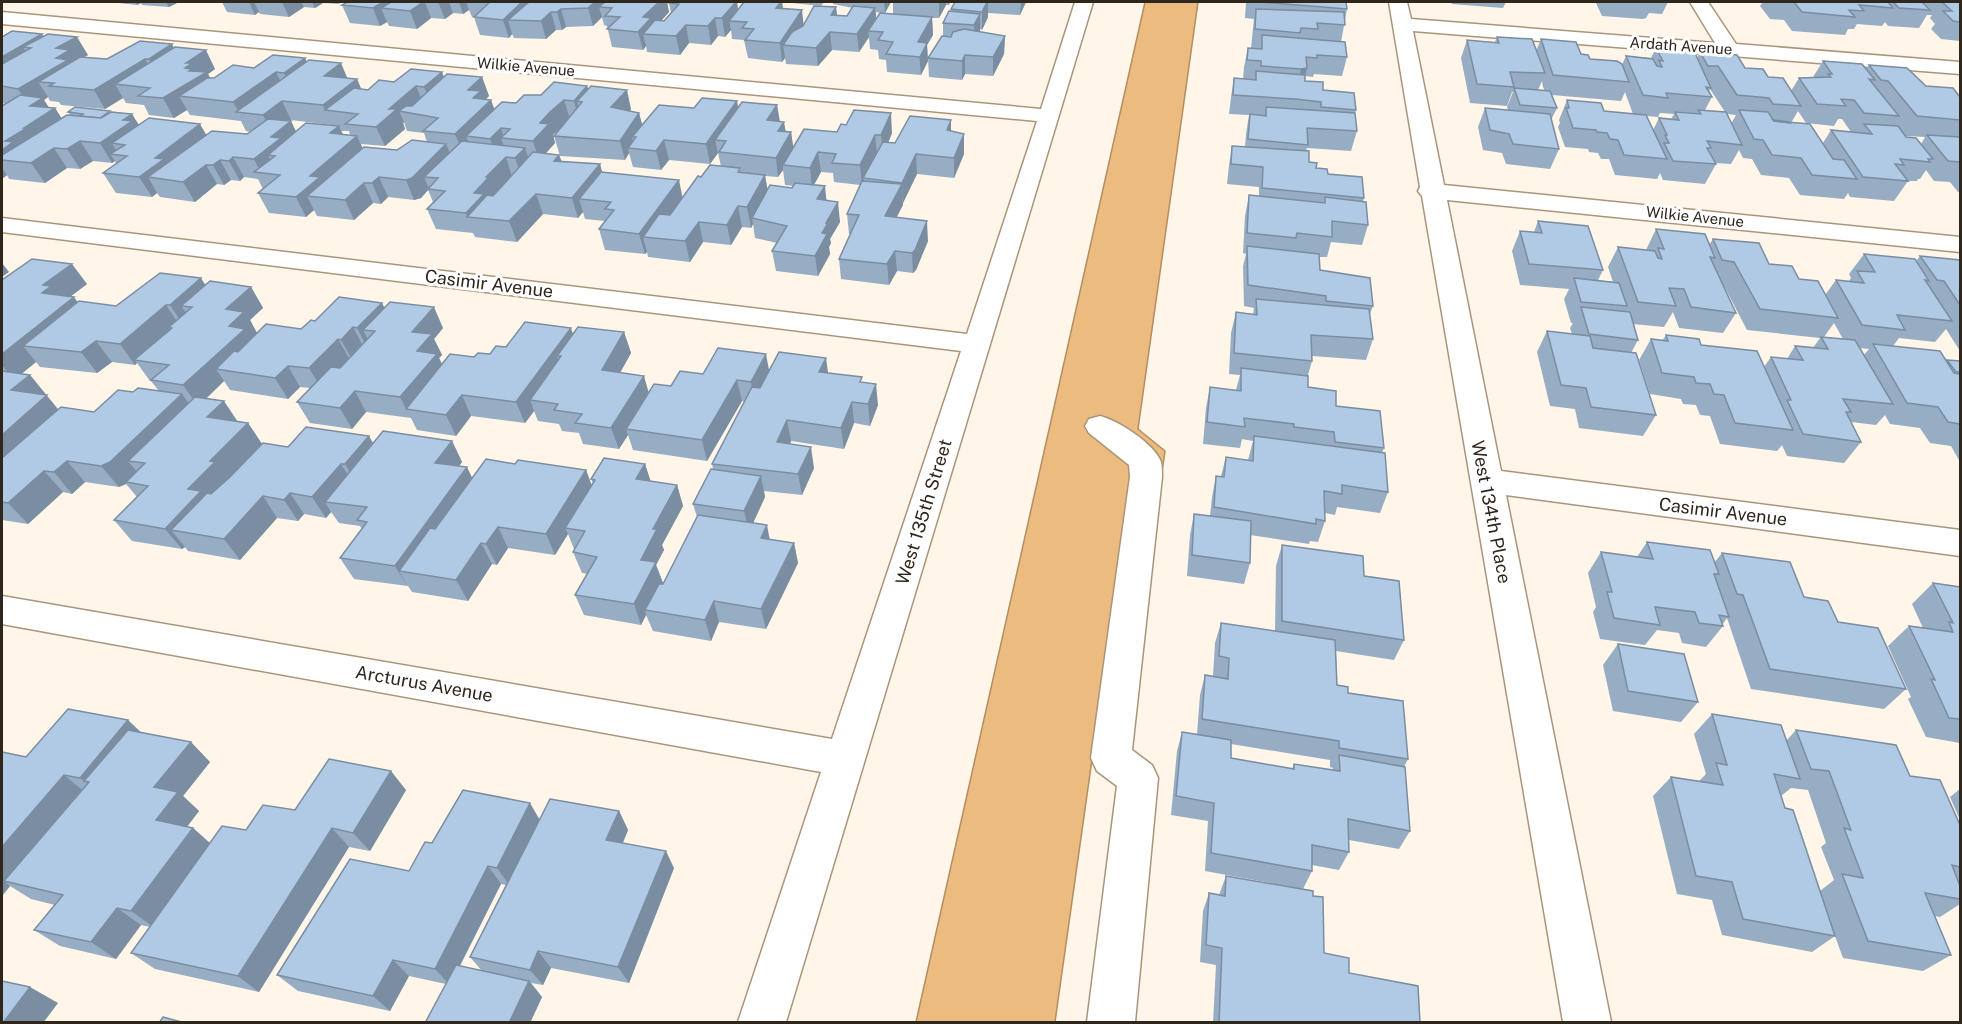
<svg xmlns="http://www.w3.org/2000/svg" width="1962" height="1024" viewBox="0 0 1962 1024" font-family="'Public Sans',sans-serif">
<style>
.water{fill:#ebbb7f;stroke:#b38e61;stroke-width:1.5}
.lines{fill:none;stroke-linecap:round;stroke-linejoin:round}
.minor-casing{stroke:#ab957a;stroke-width:3}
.minor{fill:#fff;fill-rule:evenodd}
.wall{fill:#97adc4;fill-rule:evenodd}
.shaded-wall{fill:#7b8da0}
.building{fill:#b0c9e4;stroke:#7b8da0;stroke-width:1.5}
.labels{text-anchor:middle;stroke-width:6;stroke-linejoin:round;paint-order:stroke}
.far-street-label{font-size:15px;fill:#2f261c;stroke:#fff}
.street-label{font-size:18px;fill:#2f261c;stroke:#fff}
</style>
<rect width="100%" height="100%" fill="#fff5e9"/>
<path class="water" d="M 1145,2 L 1198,2 L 1138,429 L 1165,451 L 1161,479 L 1132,476 L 1055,1022 L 916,1022 Z"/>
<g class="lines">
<g class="minor-casing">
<g id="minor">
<path d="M 1075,2 L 1093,2 L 786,1022 L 738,1022 L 821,772 L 2,624 L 2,596 L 832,739 L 961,351 L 2,232 L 2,218 L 967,334 L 1037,121 L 2,24 L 2,12 L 1041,109 Z"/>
<path d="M 1389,2 L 1407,2 L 1411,19 L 1715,43 L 1690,2 L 1708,2 L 1736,44 L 1960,62 L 1960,74 L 1413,31 L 1444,185 L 1960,237 L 1960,252 L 1447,200 L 1501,471 L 1960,530 L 1960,556 L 1506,495 L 1611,1022 L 1563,1022 L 1422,196 L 1418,191 L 1420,187 Z"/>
<path d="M 1100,416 C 1117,420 1155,444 1161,462 C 1162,467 1162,473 1162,477 L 1132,750 L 1152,765 L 1158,778 L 1135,1022 L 1087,1022 L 1117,786 L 1097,771 L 1091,758 L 1130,477 L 1129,465 L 1089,433 L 1085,426 L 1089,419 Z"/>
</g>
</g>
<use href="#minor" class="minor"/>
</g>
<g class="wall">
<path d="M 108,2 L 179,2 L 169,7 L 142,5 L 141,3 L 137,5 L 109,2 Z"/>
<path d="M 222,2 L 342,2 L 339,4 L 323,3 L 315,8 L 304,7 L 289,17 L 260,14 L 259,12 L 255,15 L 227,12 Z"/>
<path d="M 344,2 L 667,2 L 669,12 L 661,21 L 664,21 L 671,13 L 669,3 L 737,2 L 738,10 L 744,2 L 824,2 L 821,6 L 782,2 L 783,9 L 804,24 L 836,7 L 837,16 L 847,16 L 853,8 L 833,4 L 833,2 L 891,2 L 885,13 L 893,14 L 893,2 L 951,2 L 949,5 L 946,5 L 939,18 L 932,18 L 933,35 L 927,45 L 928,61 L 921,75 L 887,72 L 886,60 L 879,59 L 878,50 L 870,49 L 869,37 L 859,52 L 832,50 L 818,66 L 786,64 L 785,58 L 782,62 L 748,58 L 744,40 L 732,39 L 731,30 L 725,37 L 718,36 L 711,45 L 689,43 L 680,55 L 647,52 L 646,46 L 643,50 L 612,47 L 607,26 L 604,25 L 602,17 L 593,26 L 566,27 L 562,30 L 556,30 L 546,39 L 514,38 L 512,34 L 509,38 L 480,35 L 474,17 L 472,17 L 469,10 L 463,14 L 453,13 L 445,19 L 431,18 L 417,29 L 389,26 L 387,22 L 380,26 L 350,23 L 342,5 L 345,4 ZM 876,12 L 881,13 L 876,19 Z"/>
<path d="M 955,2 L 1026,2 L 1020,15 L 988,13 L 988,17 L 982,30 L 980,29 L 980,32 L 1005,36 L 1004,54 L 993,76 L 965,74 L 962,80 L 929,77 L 928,58 L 943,36 L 943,23 L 951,11 L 951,9 Z"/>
<path d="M 1246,2 L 1346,2 L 1347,9 L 1341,42 L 1347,57 L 1342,76 L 1314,74 L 1313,77 L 1305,76 L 1305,81 L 1323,90 L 1356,110 L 1355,113 L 1357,131 L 1351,151 L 1307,148 L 1306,151 L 1309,162 L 1316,168 L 1328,174 L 1364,198 L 1363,201 L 1368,225 L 1362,245 L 1331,242 L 1327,257 L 1319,257 L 1320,270 L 1373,306 L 1370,314 L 1373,339 L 1366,360 L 1312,356 L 1312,361 L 1308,375 L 1308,387 L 1336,406 L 1384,448 L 1382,453 L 1388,492 L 1380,513 L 1337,507 L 1335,515 L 1325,513 L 1325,521 L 1318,542 L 1310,541 L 1309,544 L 1250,535 L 1250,563 L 1244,584 L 1187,576 L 1190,535 L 1194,514 L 1210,516 L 1212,497 L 1216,476 L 1221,476 L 1226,457 L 1248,460 L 1253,441 L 1242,439 L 1240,448 L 1203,444 L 1206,408 L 1210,387 L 1236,390 L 1240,375 L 1229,374 L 1231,333 L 1236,312 L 1253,314 L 1254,308 L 1244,306 L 1243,266 L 1246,254 L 1243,253 L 1245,216 L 1249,195 L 1259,196 L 1259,187 L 1227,184 L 1229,165 L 1232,146 L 1245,147 L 1246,134 L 1249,115 L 1229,114 L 1231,97 L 1234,78 L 1243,79 L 1244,67 L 1248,48 L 1260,48 L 1251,48 L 1254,19 L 1245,18 Z"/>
<path d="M 1451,2 L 1506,2 L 1503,8 L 1452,4 Z"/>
<path d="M 1562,2 L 1668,2 L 1662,14 L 1649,13 L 1646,18 L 1643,19 L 1602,16 L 1596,3 Z"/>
<path d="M 1758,2 L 1960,2 L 1960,41 L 1941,39 L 1931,29 L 1935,24 L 1930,18 L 1932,15 L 1927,15 L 1919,28 L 1888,26 L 1885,22 L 1882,26 L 1857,24 L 1854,29 L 1848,29 L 1845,35 L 1792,31 L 1784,20 L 1770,19 L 1760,6 L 1762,3 L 1759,3 Z"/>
<path d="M 43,36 L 88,55 L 84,57 L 107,59 L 174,47 L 215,69 L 208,74 L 210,78 L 214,78 L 254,68 L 305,58 L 306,62 L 348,79 L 357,79 L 361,89 L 368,90 L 394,82 L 444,77 L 482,77 L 489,96 L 485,100 L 491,100 L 494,109 L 541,95 L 587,86 L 588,89 L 631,109 L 630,111 L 639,113 L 642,124 L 694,108 L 737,101 L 738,107 L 777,105 L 780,121 L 786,132 L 791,132 L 793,147 L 837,132 L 892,133 L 888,143 L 895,143 L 951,120 L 951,131 L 964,154 L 954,178 L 917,174 L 896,217 L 928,241 L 916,270 L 913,273 L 897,271 L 889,285 L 841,279 L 839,259 L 850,234 L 849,234 L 847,214 L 860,185 L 834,182 L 833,173 L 821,172 L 814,185 L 826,200 L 840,222 L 830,239 L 831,243 L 829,247 L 830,254 L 818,276 L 776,271 L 772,251 L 777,243 L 755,238 L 753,224 L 751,228 L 742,227 L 731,245 L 703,242 L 690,262 L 648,257 L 647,252 L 645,254 L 605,250 L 599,229 L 605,221 L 585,219 L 583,212 L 578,218 L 543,214 L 517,242 L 475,237 L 473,233 L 436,229 L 427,209 L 433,202 L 428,190 L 421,198 L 414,200 L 388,197 L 381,204 L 373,203 L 354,220 L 317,216 L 314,210 L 306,217 L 269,213 L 258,193 L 263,189 L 258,179 L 244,177 L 240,181 L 231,180 L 224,185 L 217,184 L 195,202 L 160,197 L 157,193 L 152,197 L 116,193 L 103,173 L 116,164 L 115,161 L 112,163 L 93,161 L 80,169 L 67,168 L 45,183 L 9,179 L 7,175 L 2,179 L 2,106 L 6,104 L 2,103 L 2,37 ZM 48,97 L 50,101 L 59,102 L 61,105 L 105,109 L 123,98 L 126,103 L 144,105 L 149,115 L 174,118 L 187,110 L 190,115 L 241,121 L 246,131 L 251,132 L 247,134 L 206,135 L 139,125 L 75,107 L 68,112 L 70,115 L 61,118 L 55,108 L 49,108 L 44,100 ZM 291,120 L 332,125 L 296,131 L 291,121 ZM 404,122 L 407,131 L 424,133 L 427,142 L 397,150 L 362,148 L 361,144 L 385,146 L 405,129 L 403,123 ZM 563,125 L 554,136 L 560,156 L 625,160 L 629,153 L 633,167 L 661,170 L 669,160 L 710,164 L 718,153 L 721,166 L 701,177 L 683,198 L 602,172 L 600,164 L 562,162 L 559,155 L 546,153 L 555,143 L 553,135 ZM 341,131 L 349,131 L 350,135 L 343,134 ZM 783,170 L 785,185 L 794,186 L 792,188 L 768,190 L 765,176 L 778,177 Z"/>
<path d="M 1497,37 L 1536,51 L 1541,39 L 1581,54 L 1590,59 L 1622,65 L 1626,56 L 1651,58 L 1656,48 L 1697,58 L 1700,52 L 1745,68 L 1768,77 L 1791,91 L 1799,78 L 1813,77 L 1823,61 L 1866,69 L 1869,65 L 1926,86 L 1960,97 L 1960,192 L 1958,192 L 1950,182 L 1934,181 L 1926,170 L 1920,179 L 1918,179 L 1917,181 L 1908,181 L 1894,201 L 1850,197 L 1848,193 L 1844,199 L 1800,195 L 1789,178 L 1761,175 L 1752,159 L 1743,158 L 1739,150 L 1731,164 L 1715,163 L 1716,164 L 1705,184 L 1663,180 L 1660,173 L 1657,179 L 1615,175 L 1609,159 L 1601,159 L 1598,153 L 1589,152 L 1588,149 L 1565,147 L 1558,127 L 1560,123 L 1559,120 L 1567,100 L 1604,111 L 1633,114 L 1625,92 L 1621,101 L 1552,95 L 1557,108 L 1551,120 L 1559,149 L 1550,169 L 1506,164 L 1502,153 L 1483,150 L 1478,127 L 1485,108 L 1508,110 L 1507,107 L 1513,92 L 1512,92 L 1507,106 L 1470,103 L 1461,58 L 1467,40 L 1495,42 ZM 1542,81 L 1543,87 L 1545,91 L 1538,90 ZM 1710,89 L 1725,112 L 1705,110 L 1712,97 L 1709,92 ZM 1798,111 L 1806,123 L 1834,126 L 1838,119 L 1842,119 L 1851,132 L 1831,130 L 1823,143 L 1791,123 ZM 1660,113 L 1674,114 L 1671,119 L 1659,118 L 1653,130 L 1647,116 L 1658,117 ZM 1727,114 L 1736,115 L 1731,124 ZM 1905,136 L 1925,137 L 1921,144 Z"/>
<path d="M 1538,221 L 1603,270 L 1598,280 L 1613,282 L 1608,267 L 1618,247 L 1646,250 L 1656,229 L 1709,245 L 1713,239 L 1769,264 L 1799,279 L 1825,295 L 1836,280 L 1849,281 L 1851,278 L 1849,274 L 1864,254 L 1916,261 L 1920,256 L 1960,260 L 1960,351 L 1946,329 L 1935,342 L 1899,338 L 1893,346 L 1946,361 L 1947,360 L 1960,361 L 1960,462 L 1951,446 L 1930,443 L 1920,428 L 1890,424 L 1885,415 L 1876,425 L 1851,422 L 1861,442 L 1844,463 L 1787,456 L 1782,445 L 1777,451 L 1720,444 L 1710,416 L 1700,415 L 1696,405 L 1683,404 L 1681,399 L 1650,394 L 1639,360 L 1651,339 L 1662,341 L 1666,335 L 1701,345 L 1764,367 L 1771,357 L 1787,359 L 1795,346 L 1813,348 L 1820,338 L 1747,330 L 1722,282 L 1736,313 L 1723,333 L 1679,328 L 1673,312 L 1664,327 L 1633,324 L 1638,340 L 1631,353 L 1656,415 L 1643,436 L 1579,428 L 1575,409 L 1550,406 L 1537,352 L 1547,331 L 1572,334 L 1570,328 L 1573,323 L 1571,323 L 1564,299 L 1569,289 L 1520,285 L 1512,251 L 1520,231 L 1534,232 ZM 1834,323 L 1843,339 L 1824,337 ZM 1859,348 L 1869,349 L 1864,355 Z"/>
<path d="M 2,280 L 87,284 L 70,297 L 78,302 L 116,306 L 205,285 L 251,287 L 263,308 L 250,320 L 257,333 L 301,329 L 315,321 L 382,303 L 384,308 L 443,328 L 434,339 L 442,355 L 439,358 L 442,364 L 490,354 L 506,347 L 573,334 L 624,332 L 631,353 L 620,373 L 649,392 L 671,386 L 703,374 L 769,370 L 828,373 L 863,383 L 878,405 L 870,426 L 854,423 L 844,449 L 791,441 L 790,444 L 814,468 L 802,495 L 764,491 L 765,497 L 753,523 L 770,539 L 794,543 L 798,563 L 766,629 L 719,622 L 711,641 L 653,631 L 646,615 L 641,625 L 584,615 L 575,595 L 587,574 L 582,573 L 573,552 L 575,549 L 574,549 L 568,534 L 555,555 L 508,548 L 497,565 L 492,564 L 468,601 L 412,592 L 408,586 L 354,579 L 340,558 L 362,529 L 360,526 L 339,523 L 331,512 L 326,518 L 304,514 L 298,521 L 277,518 L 240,560 L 188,551 L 185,547 L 182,549 L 132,541 L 114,520 L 137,497 L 126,484 L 119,487 L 85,482 L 72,494 L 63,492 L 28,524 L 2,520 ZM 36,362 L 40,367 L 97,373 L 112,362 L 135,365 L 137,363 L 150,381 L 151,381 L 159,391 L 133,392 L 94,412 L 58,409 L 30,375 L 21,374 ZM 224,381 L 230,390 L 288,399 L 300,387 L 310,388 L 297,402 L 310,423 L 352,429 L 366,412 L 411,418 L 417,430 L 456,436 L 471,416 L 525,423 L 534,411 L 538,421 L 559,424 L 562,431 L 579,433 L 583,444 L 619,449 L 628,435 L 633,450 L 707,461 L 742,401 L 745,402 L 712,464 L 713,469 L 693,504 L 697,517 L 663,584 L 662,584 L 663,583 L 656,565 L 664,550 L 662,545 L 683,506 L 677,485 L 650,482 L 645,464 L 591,479 L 593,483 L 591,485 L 586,470 L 515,464 L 472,478 L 459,466 L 462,462 L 452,441 L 288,447 L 262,444 L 248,423 L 237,421 L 206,399 Z"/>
<path d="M 1647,542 L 1714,563 L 1722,553 L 1804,597 L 1838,622 L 1906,689 L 1884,709 L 1751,689 L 1727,618 L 1722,625 L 1723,626 L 1706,647 L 1682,643 L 1679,633 L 1657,630 L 1645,645 L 1600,639 L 1593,612 L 1596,607 L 1588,573 L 1601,552 L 1637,557 Z"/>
<path d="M 1282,545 L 1364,576 L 1404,640 L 1394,660 L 1336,651 L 1337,685 L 1348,693 L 1408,759 L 1404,767 L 1410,831 L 1399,849 L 1349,840 L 1349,852 L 1339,870 L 1312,865 L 1312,871 L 1303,889 L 1205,871 L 1208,821 L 1171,815 L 1177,751 L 1182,732 L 1197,734 L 1200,695 L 1205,675 L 1213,676 L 1215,643 L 1221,623 L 1275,631 L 1276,566 ZM 1231,744 L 1330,760 L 1330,767 L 1333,768 L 1332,770 L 1294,764 L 1292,769 L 1231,758 Z"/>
<path d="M 1933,583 L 1960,587 L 1960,743 L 1926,737 L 1908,699 L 1911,697 L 1888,646 L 1909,626 L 1923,628 L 1912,604 Z"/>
<path d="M 1618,644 L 1698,702 L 1681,722 L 1613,711 L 1603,665 Z"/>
<path d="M 1712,714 L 1787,740 L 1796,730 L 1910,776 L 1960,825 L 1960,904 L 1940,917 L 1935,916 L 1951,955 L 1923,971 L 1843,958 L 1835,936 L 1812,952 L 1722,935 L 1712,900 L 1677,894 L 1653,796 L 1671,777 L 1699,781 L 1706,774 L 1694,734 ZM 1791,788 L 1808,790 L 1826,843 L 1821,847 L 1834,880 L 1820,891 L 1785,808 L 1781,796 Z"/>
<path d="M 141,733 L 210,762 L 183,796 L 199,811 L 187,827 L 193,828 L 210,843 L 246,830 L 295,810 L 406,790 L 370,851 L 349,847 L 259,992 L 155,969 L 131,953 L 150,927 L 141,925 L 116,959 L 60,946 L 34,930 L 55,905 L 31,899 L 10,886 L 2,896 L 2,752 L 26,757 Z"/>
<path d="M 1960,789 L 1960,820 L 1950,797 Z"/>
<path d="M 619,811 L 628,830 L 623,843 L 674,868 L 629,983 L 551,968 L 543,985 L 531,983 L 542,997 L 530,1023 L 425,1023 L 446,984 L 409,976 L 390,1011 L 298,991 L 277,975 L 409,871 L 432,843 L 540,819 ZM 501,884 L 506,885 L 470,957 L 482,971 L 460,966 Z"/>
<path d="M 1226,876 L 1313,896 L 1324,953 L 1349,973 L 1420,1023 L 1213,1023 L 1216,965 L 1200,962 L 1203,911 L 1209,893 L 1219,895 Z"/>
</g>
<g class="shaded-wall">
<path d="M 135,2 L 140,2 L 141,3 L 137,5 Z"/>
<path d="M 166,2 L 179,2 L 169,7 Z"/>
<path d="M 249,2 L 254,2 L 259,12 L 255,15 Z"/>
<path d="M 282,2 L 301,2 L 304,7 L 289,17 Z"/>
<path d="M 312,2 L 322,2 L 323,3 L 315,8 Z"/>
<path d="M 383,2 L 409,2 L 381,8 L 387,22 L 380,26 L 373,8 Z"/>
<path d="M 423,2 L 425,2 L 431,18 L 417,29 L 410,11 Z"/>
<path d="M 438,2 L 449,2 L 453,13 L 445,19 Z"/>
<path d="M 459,2 L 466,2 L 469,10 L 463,14 Z"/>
<path d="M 522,2 L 537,2 L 508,20 L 512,34 L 509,38 L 503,20 Z"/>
<path d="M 595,2 L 611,2 L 599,7 L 602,17 L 593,26 L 588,8 Z"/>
<path d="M 659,2 L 667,2 L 669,12 L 654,29 L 643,34 L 646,46 L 643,50 L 638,32 L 643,17 Z"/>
<path d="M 737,2 L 739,19 L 729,21 L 731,30 L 725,37 L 722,18 Z"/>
<path d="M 781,2 L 782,2 L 784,19 L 776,8 Z"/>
<path d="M 884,2 L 891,2 L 885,13 Z"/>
<path d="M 939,2 L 946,2 L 946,5 L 939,18 Z"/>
<path d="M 987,2 L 988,2 L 988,17 L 982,30 L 982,12 Z"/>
<path d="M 1021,2 L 1026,2 L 1020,15 Z"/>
<path d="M 836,7 L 838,25 L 831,15 Z"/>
<path d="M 875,8 L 877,26 L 868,31 L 869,37 L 859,52 L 857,34 Z"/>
<path d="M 561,9 L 566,27 L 562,30 L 557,12 Z"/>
<path d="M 802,10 L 804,28 L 783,45 L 785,58 L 782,62 L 780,43 Z"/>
<path d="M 551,12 L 556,30 L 546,39 L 541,21 Z"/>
<path d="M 980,14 L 980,32 L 975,44 L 974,25 Z"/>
<path d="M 932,17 L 933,35 L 927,45 L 928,61 L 921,75 L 918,42 Z"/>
<path d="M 715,18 L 718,36 L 711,45 L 708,26 Z"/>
<path d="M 686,25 L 689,43 L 680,55 L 676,36 Z"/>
<path d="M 830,32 L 832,50 L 818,66 L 816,48 Z"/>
<path d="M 42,34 L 54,53 L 23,47 L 34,64 L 2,83 L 2,57 Z"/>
<path d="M 1005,36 L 1004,54 L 993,76 L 993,57 Z"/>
<path d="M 77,37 L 88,55 L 77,61 L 54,83 L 38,82 L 48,97 L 44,100 L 51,111 L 55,108 L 68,128 L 2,160 L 2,150 L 5,141 L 24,128 L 38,119 L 18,89 L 56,58 L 56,48 Z"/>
<path d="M 172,44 L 182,63 L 159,78 L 149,59 Z"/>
<path d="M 206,50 L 215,69 L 208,74 L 217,91 L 179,96 L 187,110 L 174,118 L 163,98 L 185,68 L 186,63 Z"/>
<path d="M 965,55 L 965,74 L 962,80 L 962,61 Z"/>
<path d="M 305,58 L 313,77 L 293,92 L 284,73 Z"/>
<path d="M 145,59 L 155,77 L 115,84 L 123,98 L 105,109 L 94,90 Z"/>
<path d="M 341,63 L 349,82 L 324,76 Z"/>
<path d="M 1307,68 L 1302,87 L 1297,88 L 1301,69 Z"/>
<path d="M 276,72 L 285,91 L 239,112 L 233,102 Z"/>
<path d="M 442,72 L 449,91 L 432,106 L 424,87 Z"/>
<path d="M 482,77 L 489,96 L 484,101 L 491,100 L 498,119 L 466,136 L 470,147 L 463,154 L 455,134 L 468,90 Z"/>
<path d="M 357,79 L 365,98 L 325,111 L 323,105 Z"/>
<path d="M 416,86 L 424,105 L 399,111 L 404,122 L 403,123 L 405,129 L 385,146 L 376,127 L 389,109 Z"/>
<path d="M 587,86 L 593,105 L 577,101 L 581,118 L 579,120 L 574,101 Z"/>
<path d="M 627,90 L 631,109 L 616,126 L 611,107 Z"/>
<path d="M 564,100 L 570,119 L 553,135 L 555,143 L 539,161 L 533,141 L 540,123 L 550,112 Z"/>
<path d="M 282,101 L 291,120 L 273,135 L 263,115 Z"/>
<path d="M 737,101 L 740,120 L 715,140 L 718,153 L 710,164 L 706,144 Z"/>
<path d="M 777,105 L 780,125 L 767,120 Z"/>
<path d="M 639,113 L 644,133 L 636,137 L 632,137 L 634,147 L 628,148 L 629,153 L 625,160 L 620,141 Z"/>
<path d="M 891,113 L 892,133 L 883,155 L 881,135 Z"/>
<path d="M 132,114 L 144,133 L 125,145 L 112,143 L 119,155 L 110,154 L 115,161 L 112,163 L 100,143 L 123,120 Z"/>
<path d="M 951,120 L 951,140 L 947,130 Z"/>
<path d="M 291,121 L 300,141 L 275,156 L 268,155 L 275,170 L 261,173 L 254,159 L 271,137 Z"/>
<path d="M 784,122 L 787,139 L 791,132 L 794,152 L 783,165 L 783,170 L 778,177 L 776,158 L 778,131 Z"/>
<path d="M 200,124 L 211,143 L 148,177 L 157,193 L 152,197 L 139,177 L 155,158 Z"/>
<path d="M 339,126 L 347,144 L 357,136 L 366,156 L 307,196 L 314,210 L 306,217 L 296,197 L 310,176 L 330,133 Z"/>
<path d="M 501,128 L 504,138 L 501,138 L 505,150 L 497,158 L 490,139 Z"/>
<path d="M 964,134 L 964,154 L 954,178 L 954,158 Z"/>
<path d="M 875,135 L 877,154 L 863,178 L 864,181 L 862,185 L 860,165 Z"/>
<path d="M 664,140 L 669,160 L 661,170 L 656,151 Z"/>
<path d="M 80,141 L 93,161 L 80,169 L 67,149 Z"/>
<path d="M 446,144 L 454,163 L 438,178 L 424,177 L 429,189 L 428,189 L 428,190 L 421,198 L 414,200 L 406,180 Z"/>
<path d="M 54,148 L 67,168 L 45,183 L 31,163 Z"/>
<path d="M 525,148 L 532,168 L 522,178 L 515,158 Z"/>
<path d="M 818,152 L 821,172 L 812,188 L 810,168 Z"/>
<path d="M 916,154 L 917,174 L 903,203 L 902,183 Z"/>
<path d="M 559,155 L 566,174 L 554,161 Z"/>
<path d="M 233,157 L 244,177 L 240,181 L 229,161 Z"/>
<path d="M 506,157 L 512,177 L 495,196 L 467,217 L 466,213 L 474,193 L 486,177 Z"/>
<path d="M 220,160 L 231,180 L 224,185 L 213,165 Z"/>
<path d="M 600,164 L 605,184 L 579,199 L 583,212 L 578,218 L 572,198 Z"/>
<path d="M 206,165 L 217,184 L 195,202 L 183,182 Z"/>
<path d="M 2,168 L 7,175 L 2,179 Z"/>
<path d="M 765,175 L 768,195 L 752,218 L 753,224 L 751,228 L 747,207 Z"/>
<path d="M 379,177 L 388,197 L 381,204 L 372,183 Z"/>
<path d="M 679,180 L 683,200 L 656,238 L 643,237 L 647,252 L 645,254 L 639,234 Z"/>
<path d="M 364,183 L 373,203 L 354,220 L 345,200 Z"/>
<path d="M 902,184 L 903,205 L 887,236 L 885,216 Z"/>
<path d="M 825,186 L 827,206 L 817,199 Z"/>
<path d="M 536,194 L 543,214 L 517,242 L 509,221 Z"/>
<path d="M 838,202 L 840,222 L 830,239 L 831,243 L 829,247 L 830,254 L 818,276 L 815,256 L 826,223 Z"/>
<path d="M 738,206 L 742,227 L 731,245 L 727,225 Z"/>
<path d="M 927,221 L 928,241 L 916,270 L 913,273 L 912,253 Z"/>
<path d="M 699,222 L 703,242 L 690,262 L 685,241 Z"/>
<path d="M 895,251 L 897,271 L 889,285 L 887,264 Z"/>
<path d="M 2,263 L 9,272 L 2,277 Z"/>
<path d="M 72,264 L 87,284 L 63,302 L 74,297 L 89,318 L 23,346 L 36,362 L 14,380 L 2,365 L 2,354 L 42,293 L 43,285 Z"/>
<path d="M 201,278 L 214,299 L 192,307 L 181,306 L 191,320 L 184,326 L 170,305 Z"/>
<path d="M 251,287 L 263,308 L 250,320 L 257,333 L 258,349 L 216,369 L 224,381 L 198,406 L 183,385 L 229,326 L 226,309 Z"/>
<path d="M 382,303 L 392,323 L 375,331 L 363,330 L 371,345 L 368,349 L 357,328 Z"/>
<path d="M 166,305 L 180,326 L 172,328 L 169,327 L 172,332 L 134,360 L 137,363 L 135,365 L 120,344 Z"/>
<path d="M 434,307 L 443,328 L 434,339 L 442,355 L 439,358 L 447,375 L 406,409 L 411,418 L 400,397 L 417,351 L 412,332 Z"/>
<path d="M 353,327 L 364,348 L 353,361 L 341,340 Z"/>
<path d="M 571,328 L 578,349 L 561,356 L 557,356 L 563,371 L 530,400 L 534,411 L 525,423 L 516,402 Z"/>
<path d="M 624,332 L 631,353 L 609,392 L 602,370 Z"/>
<path d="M 338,339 L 350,360 L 322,390 L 309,368 Z"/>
<path d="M 96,341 L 112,362 L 97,373 L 81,352 Z"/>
<path d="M 766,354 L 770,375 L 755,403 L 751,382 Z"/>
<path d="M 826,358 L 829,379 L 819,372 Z"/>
<path d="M 288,366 L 300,387 L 288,399 L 275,378 Z"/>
<path d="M 30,375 L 64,417 L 2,473 L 2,435 L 11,390 Z"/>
<path d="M 644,376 L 650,397 L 626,429 L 628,435 L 619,449 L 611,428 Z"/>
<path d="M 737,380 L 742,401 L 707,461 L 702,440 Z"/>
<path d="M 876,384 L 878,405 L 870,426 L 868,404 Z"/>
<path d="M 355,391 L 366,412 L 352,429 L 340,408 Z"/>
<path d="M 182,394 L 197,415 L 145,463 L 128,461 L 138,473 L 126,482 L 126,484 L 119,487 L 101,466 Z"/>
<path d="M 462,395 L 471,416 L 456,436 L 446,415 Z"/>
<path d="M 224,401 L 238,422 L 207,417 Z"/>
<path d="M 852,402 L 854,423 L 844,449 L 841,428 Z"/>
<path d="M 787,420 L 791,441 L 781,463 L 777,442 Z"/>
<path d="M 248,423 L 262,444 L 228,480 L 171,530 L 185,547 L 182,549 L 165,529 L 188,489 L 210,461 Z"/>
<path d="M 369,436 L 381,457 L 358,485 L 345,464 Z"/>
<path d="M 452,441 L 462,462 L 446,484 L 435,463 Z"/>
<path d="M 811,447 L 814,468 L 802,495 L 798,474 Z"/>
<path d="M 67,461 L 85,482 L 72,494 L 54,472 Z"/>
<path d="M 341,464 L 354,485 L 325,502 L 331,512 L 326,518 L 312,497 Z"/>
<path d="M 645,464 L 652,485 L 636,479 Z"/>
<path d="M 467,467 L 477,488 L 399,571 L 408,587 L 395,566 Z"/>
<path d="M 586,470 L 594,491 L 565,528 L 568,534 L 555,555 L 546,534 Z"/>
<path d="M 44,471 L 63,492 L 28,524 L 8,503 Z"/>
<path d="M 761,476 L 765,497 L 749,532 L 744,511 Z"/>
<path d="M 677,485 L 683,506 L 662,545 L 664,550 L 656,565 L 663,583 L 648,611 L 645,610 L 646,615 L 641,625 L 634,604 L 641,560 L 653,529 Z"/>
<path d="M 290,493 L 304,514 L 298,521 L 284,500 Z"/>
<path d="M 263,496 L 277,518 L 240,560 L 224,539 Z"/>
<path d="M 767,525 L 771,546 L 761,538 Z"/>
<path d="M 498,527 L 508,548 L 497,565 L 486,544 Z"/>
<path d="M 481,543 L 492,564 L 468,601 L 456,580 Z"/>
<path d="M 794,543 L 798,563 L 766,629 L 761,609 Z"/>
<path d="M 714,601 L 719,622 L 711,641 L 705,620 Z"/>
<path d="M 128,720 L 149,740 L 89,782 L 84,781 L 102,797 L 80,778 Z"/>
<path d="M 191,742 L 210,762 L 183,796 L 199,811 L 178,838 L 156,820 L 154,787 Z"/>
<path d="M 391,771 L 406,790 L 370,851 L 353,833 Z"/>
<path d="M 64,775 L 87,794 L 4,881 L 10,886 L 2,896 L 2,847 Z"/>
<path d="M 530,803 L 541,822 L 510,886 L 497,868 Z"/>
<path d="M 619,811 L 628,830 L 616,858 L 606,840 Z"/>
<path d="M 193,828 L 214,847 L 155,928 L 131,911 Z"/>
<path d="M 332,828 L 349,847 L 259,992 L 238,976 Z"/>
<path d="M 666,851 L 674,868 L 629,983 L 618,967 Z"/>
<path d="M 488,866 L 501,884 L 450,985 L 435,969 Z"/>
<path d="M 117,908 L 141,925 L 116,959 L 91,942 Z"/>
<path d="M 538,951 L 551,968 L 543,985 L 530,970 Z"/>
<path d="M 393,960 L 409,976 L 390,1011 L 373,996 Z"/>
<path d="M 529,981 L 542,997 L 530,1023 L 509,1023 Z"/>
<path d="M 30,987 L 58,1003 L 43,1023 L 3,1023 Z"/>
</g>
<g class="building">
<path d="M 348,2 L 383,2 L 373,8 L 342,5 Z"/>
<path d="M 391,2 L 423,2 L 410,11 L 381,8 Z"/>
<path d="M 490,2 L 522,2 L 503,20 L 474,17 Z"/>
<path d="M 529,2 L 595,2 L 588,8 L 561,9 L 557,12 L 551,12 L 541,21 L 508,20 Z"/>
<path d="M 605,2 L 659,2 L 643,17 L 651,18 L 638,32 L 607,29 L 620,17 L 605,16 L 612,8 L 599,7 Z"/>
<path d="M 670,2 L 736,2 L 722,18 L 715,18 L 708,26 L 686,25 L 676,36 L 643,34 L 655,20 L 664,21 L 679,4 L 669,3 Z"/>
<path d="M 744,2 L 781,2 L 776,8 L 802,10 L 780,43 L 745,40 L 754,29 L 742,28 L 747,22 L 729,21 Z"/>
<path d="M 955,2 L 987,2 L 982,12 L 951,9 Z"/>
<path d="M 1261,2 L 1346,2 L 1347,9 Z"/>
<path d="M 1786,2 L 1888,2 L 1893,8 L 1859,5 L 1864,11 L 1849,10 L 1855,17 L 1802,12 L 1794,2 Z"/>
<path d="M 1893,2 L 1922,2 L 1930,10 L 1899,8 Z"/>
<path d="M 1942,2 L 1960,2 L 1960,22 L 1953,21 L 1943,11 L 1952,11 Z"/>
<path d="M 814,6 L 836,7 L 831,15 L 847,16 L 853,6 L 875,8 L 857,34 L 830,32 L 816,48 L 783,45 L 792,32 L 803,26 Z"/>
<path d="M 1256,9 L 1344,12 L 1345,25 L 1317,23 L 1318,29 L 1301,28 L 1300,33 L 1255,29 Z"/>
<path d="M 949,11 L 980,14 L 974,25 L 943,23 Z"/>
<path d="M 880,13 L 932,17 L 918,42 L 927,43 L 920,57 L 886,54 L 893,42 L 878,40 L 883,32 L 868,31 Z"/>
<path d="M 964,29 L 1005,36 L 993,57 L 965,55 L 962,61 L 928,58 L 942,36 L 951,37 L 953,32 Z"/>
<path d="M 12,31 L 42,34 L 2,57 L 2,37 Z"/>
<path d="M 48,34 L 77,37 L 56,48 L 70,50 L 56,58 L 68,60 L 18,89 L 2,86 L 2,64 L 31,48 L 23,47 Z"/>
<path d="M 1262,35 L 1345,42 L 1347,57 L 1317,55 L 1317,58 L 1306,57 L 1307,68 L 1301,69 L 1261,66 L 1261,61 L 1247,60 L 1248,48 L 1262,49 Z"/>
<path d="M 1497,37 L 1532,39 L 1545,73 L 1510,72 L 1514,87 L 1477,84 L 1467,40 L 1499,43 Z"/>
<path d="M 1541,39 L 1576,42 L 1581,54 L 1588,55 L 1590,59 L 1617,61 L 1622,64 L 1629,82 L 1553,75 Z"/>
<path d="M 140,41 L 172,44 L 149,59 L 145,59 L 94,90 L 49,86 L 54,83 L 38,82 L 80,57 L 107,59 Z"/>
<path d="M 175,47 L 206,50 L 186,63 L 192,63 L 185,68 L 192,69 L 189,71 L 207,72 L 163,98 L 138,96 L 150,88 L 115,84 Z"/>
<path d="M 1656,48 L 1694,51 L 1711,88 L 1706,87 L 1712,97 L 1666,93 L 1668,98 L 1643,95 L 1626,56 L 1653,59 L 1657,66 L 1662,67 L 1659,60 L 1663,61 Z"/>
<path d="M 1700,52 L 1737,55 L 1745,68 L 1763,69 L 1768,77 L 1783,78 L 1801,106 L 1773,104 L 1769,98 L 1737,95 L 1718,66 L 1708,66 Z"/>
<path d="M 273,55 L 305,58 L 284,73 L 276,72 L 233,102 L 179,96 L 207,78 L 214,78 L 233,65 L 254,68 Z"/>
<path d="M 309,60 L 341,63 L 324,76 L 357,79 L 323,105 L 282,101 L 263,115 L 236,112 Z"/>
<path d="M 1823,61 L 1862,64 L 1875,80 L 1869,79 L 1899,116 L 1864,113 L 1854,100 L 1841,99 L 1846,106 L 1817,104 L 1799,78 L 1831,77 L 1828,74 L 1832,74 Z"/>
<path d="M 1869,65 L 1907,68 L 1926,86 L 1953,88 L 1960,97 L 1960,120 L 1917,116 L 1888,81 L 1881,80 Z"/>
<path d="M 411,69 L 442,72 L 424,87 L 416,86 L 389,109 L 397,109 L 376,127 L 345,124 L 358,114 L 325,110 L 354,88 L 368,90 L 379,80 L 394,82 Z"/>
<path d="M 1256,71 L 1305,75 L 1305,81 L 1323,82 L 1323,90 L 1354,93 L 1356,110 L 1321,107 L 1321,102 L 1295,99 L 1233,95 L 1234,78 L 1256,80 Z"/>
<path d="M 447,74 L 482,77 L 468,90 L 481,91 L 473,98 L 491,100 L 455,134 L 423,131 L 438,118 L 399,111 L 406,106 L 412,106 Z"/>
<path d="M 554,82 L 587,86 L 574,101 L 564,100 L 550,112 L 540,123 L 549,124 L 533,141 L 501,138 L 510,129 L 501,128 L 490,139 L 466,136 L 502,102 L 516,103 L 524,95 L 541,95 Z"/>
<path d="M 591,86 L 627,90 L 611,107 L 639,113 L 620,141 L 554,136 L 582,102 L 577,101 Z"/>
<path d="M 1514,88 L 1550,91 L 1557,108 L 1520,105 Z"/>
<path d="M 20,95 L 43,98 L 30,106 L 55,108 L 24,128 L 27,128 L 5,141 L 13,142 L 2,150 L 2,106 Z"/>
<path d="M 702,98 L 737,101 L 706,144 L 664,140 L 656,151 L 628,148 L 636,137 L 632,137 L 659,105 L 694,108 Z"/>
<path d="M 1567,100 L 1601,103 L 1604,111 L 1646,115 L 1667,159 L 1624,155 L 1618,140 L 1610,139 L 1607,133 L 1597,132 L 1596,130 L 1573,128 L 1566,108 L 1569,108 Z"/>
<path d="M 742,102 L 777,105 L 767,120 L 784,122 L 778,131 L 791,132 L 776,158 L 719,152 L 726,141 L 715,140 Z"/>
<path d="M 75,107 L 110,111 L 100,118 L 80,116 L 83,114 L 68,112 Z"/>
<path d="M 1266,107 L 1355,113 L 1357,131 L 1307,128 L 1308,145 L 1248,139 L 1250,114 L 1266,116 Z"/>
<path d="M 1485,108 L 1550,114 L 1559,149 L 1513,144 L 1509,134 L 1490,130 Z"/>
<path d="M 854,110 L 891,113 L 881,135 L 875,135 L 860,165 L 832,163 L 836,154 L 818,152 L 810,168 L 783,165 L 804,129 L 837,132 L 841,124 L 846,125 Z"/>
<path d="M 1698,110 L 1726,112 L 1742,145 L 1707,141 L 1711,148 L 1707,148 L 1716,164 L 1673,161 L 1664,143 L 1669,143 L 1665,135 L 1667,135 L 1659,118 L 1679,120 L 1675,112 L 1701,114 Z"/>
<path d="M 1739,110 L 1768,112 L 1774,121 L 1810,124 L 1833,159 L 1844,160 L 1857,179 L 1812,175 L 1801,158 L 1772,155 L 1763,140 L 1754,139 Z"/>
<path d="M 111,112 L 132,114 L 123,120 L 132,121 L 100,143 L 80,141 L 67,149 L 54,148 L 31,163 L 2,160 L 2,155 L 67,115 L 101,118 Z"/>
<path d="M 910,116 L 951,120 L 947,130 L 964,134 L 954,158 L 916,154 L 902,183 L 863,178 L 883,142 L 895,143 Z"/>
<path d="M 149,118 L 200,124 L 155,158 L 164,159 L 139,177 L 103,173 L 127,156 L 110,154 L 125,145 L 112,143 Z"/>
<path d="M 268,119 L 291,121 L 271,137 L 281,138 L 254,159 L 233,157 L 229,161 L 220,160 L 213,165 L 206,165 L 183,182 L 148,177 L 212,131 L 247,134 Z"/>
<path d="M 1773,120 L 1789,122 L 1790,123 L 1774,121 Z"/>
<path d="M 306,123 L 339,126 L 330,133 L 357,136 L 310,176 L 320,177 L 296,197 L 258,193 L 280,175 L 254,172 L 275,156 L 268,155 Z"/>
<path d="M 1864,124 L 1898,126 L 1906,137 L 1916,138 L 1933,159 L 1928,159 L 1930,162 L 1900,159 L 1904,165 L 1895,164 L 1908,181 L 1863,177 L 1831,130 L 1872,134 Z"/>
<path d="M 1927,135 L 1960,137 L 1960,162 L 1948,161 Z"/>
<path d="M 412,140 L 446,144 L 412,178 L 406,180 L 379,177 L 372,183 L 364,183 L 345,200 L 307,196 L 364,147 L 397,150 Z"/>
<path d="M 462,141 L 525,148 L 515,158 L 506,157 L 486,177 L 488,178 L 474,193 L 484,194 L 466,213 L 427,209 L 445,191 L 428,189 L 438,178 L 424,177 Z"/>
<path d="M 1232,146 L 1309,151 L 1309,162 L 1317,163 L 1316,168 L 1327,169 L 1328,174 L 1362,177 L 1364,198 L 1262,188 L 1263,167 L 1231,164 Z"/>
<path d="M 533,152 L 559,155 L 554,161 L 600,164 L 572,198 L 536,194 L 509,221 L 467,217 L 487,195 L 493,196 Z"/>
<path d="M 710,165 L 740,168 L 738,172 L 765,175 L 747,207 L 738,206 L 727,225 L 699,222 L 685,241 L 643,237 L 659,214 L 670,215 L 698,176 L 701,177 Z"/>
<path d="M 601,172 L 679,180 L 639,234 L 599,229 L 614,210 L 605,209 L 611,202 L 579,199 Z"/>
<path d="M 862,181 L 902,184 L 885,216 L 927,221 L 915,250 L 912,253 L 895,251 L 887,264 L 839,259 L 859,215 L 847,214 Z"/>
<path d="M 795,183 L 825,186 L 817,199 L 838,202 L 826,223 L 828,223 L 822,233 L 827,234 L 815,256 L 772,251 L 787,226 L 752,218 L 770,185 L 792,188 Z"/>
<path d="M 1249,195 L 1325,203 L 1325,197 L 1366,202 L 1368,225 L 1332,221 L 1332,237 L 1297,233 L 1296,238 L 1247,233 Z"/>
<path d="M 1538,221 L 1588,226 L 1603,270 L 1529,264 L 1520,231 L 1542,233 Z"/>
<path d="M 1656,229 L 1705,234 L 1715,258 L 1710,257 L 1736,313 L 1691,307 L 1684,289 L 1669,288 L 1676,306 L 1638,302 L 1618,247 L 1655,251 L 1658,258 L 1662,259 L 1658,248 L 1664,249 Z"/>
<path d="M 1713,239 L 1759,243 L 1769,264 L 1792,266 L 1799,279 L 1818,281 L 1838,318 L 1760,309 L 1734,262 L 1722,260 Z"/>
<path d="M 1247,246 L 1319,254 L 1320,270 L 1370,278 L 1373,306 L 1326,301 L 1326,296 L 1248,285 Z"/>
<path d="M 1864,254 L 1915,259 L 1929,281 L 1925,280 L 1952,321 L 1897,315 L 1905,330 L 1862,325 L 1836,280 L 1864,283 L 1857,271 L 1875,272 Z"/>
<path d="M 1920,256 L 1960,260 L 1960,305 L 1944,281 L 1937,280 Z"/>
<path d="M 32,259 L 72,264 L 43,285 L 51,286 L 42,293 L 74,297 L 2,354 L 2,280 Z"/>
<path d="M 160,273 L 201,278 L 170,305 L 166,305 L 120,344 L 96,341 L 81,352 L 23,346 L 79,301 L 116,306 Z"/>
<path d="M 1574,278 L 1619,283 L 1627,306 L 1581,302 Z"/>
<path d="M 210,281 L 251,287 L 226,309 L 244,312 L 229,326 L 245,329 L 183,385 L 151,380 L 169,365 L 134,360 L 172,328 L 169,327 L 192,307 L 181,306 Z"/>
<path d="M 339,297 L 382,303 L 357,328 L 353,327 L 341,340 L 338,339 L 309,368 L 288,366 L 275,378 L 216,369 L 234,351 L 238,352 L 266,324 L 301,329 L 311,320 L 315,321 Z"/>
<path d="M 1256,299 L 1369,309 L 1373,339 L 1311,335 L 1312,361 L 1234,353 L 1236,312 L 1257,315 Z"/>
<path d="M 390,302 L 434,307 L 412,332 L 432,334 L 417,351 L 437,354 L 400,397 L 355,391 L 340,408 L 297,402 L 331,367 L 340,368 L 375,331 L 363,330 Z"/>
<path d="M 1581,307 L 1630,312 L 1638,340 L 1589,334 Z"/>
<path d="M 525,322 L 571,328 L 516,402 L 462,395 L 446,415 L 406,409 L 450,354 L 474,357 L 478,353 L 490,354 L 496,346 L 506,347 Z"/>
<path d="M 578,327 L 624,332 L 602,370 L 644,376 L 611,428 L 575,423 L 582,414 L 554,410 L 558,404 L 530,400 L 561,356 L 557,356 Z"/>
<path d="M 1547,331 L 1590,336 L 1593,348 L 1636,353 L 1656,415 L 1591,407 L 1586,388 L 1561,385 Z"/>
<path d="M 1666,335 L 1699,339 L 1701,345 L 1757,351 L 1793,430 L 1735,423 L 1724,395 L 1714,394 L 1710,384 L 1696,383 L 1694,377 L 1662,373 L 1651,339 L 1668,341 Z"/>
<path d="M 1821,337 L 1855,340 L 1893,404 L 1843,399 L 1851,412 L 1846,412 L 1861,442 L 1803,434 L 1787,400 L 1791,400 L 1771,357 L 1803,360 L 1795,346 L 1828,349 Z"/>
<path d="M 1873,344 L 1940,351 L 1954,373 L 1960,374 L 1960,424 L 1948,422 L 1938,407 L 1907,403 Z"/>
<path d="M 718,348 L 766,354 L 751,382 L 737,380 L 702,440 L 626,429 L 654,384 L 671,386 L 680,371 L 703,374 Z"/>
<path d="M 779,352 L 826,358 L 819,372 L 862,377 L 860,382 L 876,384 L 868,404 L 852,402 L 841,428 L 787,420 L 777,442 L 811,447 L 798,474 L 712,464 L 752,387 L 760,388 Z"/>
<path d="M 1947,360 L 1960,361 L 1960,372 L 1956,372 Z"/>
<path d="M 1241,368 L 1308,376 L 1308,387 L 1336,391 L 1336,406 L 1380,411 L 1384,448 L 1335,442 L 1334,432 L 1294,427 L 1294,424 L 1244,418 L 1245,427 L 1207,422 L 1210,387 L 1241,391 Z"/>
<path d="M 2,371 L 30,375 L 11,390 L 47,395 L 2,435 Z"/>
<path d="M 138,388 L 182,394 L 110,462 L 101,466 L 67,461 L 54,472 L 44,471 L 8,503 L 2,502 L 2,458 L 61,407 L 94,412 L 118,390 L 133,392 Z"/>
<path d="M 195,397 L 224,401 L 207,417 L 248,423 L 210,461 L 215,462 L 188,489 L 201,491 L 165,529 L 114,520 L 148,486 L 126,482 L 145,463 L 128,461 Z"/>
<path d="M 306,427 L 369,436 L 345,464 L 341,464 L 312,497 L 290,493 L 284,500 L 263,496 L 224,539 L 171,530 L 207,493 L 211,494 L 230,477 L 263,443 L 288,447 Z"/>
<path d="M 383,431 L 452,441 L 435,463 L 467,467 L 395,566 L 340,558 L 367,522 L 357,520 L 367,507 L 325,502 Z"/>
<path d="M 1254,436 L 1385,453 L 1388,492 L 1342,485 L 1342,494 L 1324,491 L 1325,521 L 1316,519 L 1316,524 L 1214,507 L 1216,476 L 1224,477 L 1226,457 L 1253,461 Z"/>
<path d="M 604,458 L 645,464 L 636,479 L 677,485 L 653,529 L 657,529 L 641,560 L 656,562 L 634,604 L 575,595 L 597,557 L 573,552 L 585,531 L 565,528 L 595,480 L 591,479 Z"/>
<path d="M 486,459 L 515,464 L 518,460 L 586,470 L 546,534 L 498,527 L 486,544 L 481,543 L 456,580 L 399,571 L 430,528 L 435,529 Z"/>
<path d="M 711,469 L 761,476 L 744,511 L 693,504 Z"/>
<path d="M 1194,514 L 1251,521 L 1250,563 L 1192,555 Z"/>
<path d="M 698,515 L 767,525 L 761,538 L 794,543 L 761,609 L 714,601 L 705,620 L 645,610 L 659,584 L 663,584 Z"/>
<path d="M 1647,542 L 1710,550 L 1719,574 L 1714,574 L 1729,617 L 1719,615 L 1723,626 L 1699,623 L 1695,612 L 1655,607 L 1660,625 L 1614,618 L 1607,592 L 1612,592 L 1601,552 L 1653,559 Z"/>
<path d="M 1282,545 L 1363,556 L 1364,576 L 1399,581 L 1404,640 L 1282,621 Z"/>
<path d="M 1722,553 L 1790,562 L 1804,597 L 1828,601 L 1838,622 L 1878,628 L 1906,689 L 1770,669 L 1743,595 L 1737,594 Z"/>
<path d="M 1933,583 L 1960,587 L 1960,719 L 1949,718 L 1931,679 L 1935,680 L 1909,626 L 1953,632 L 1949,622 L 1953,623 Z"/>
<path d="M 1221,623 L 1335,640 L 1337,685 L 1348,687 L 1348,693 L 1403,701 L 1408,759 L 1339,748 L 1339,741 L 1202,719 L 1205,675 L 1228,679 L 1229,658 L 1219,656 Z"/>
<path d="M 1618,644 L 1684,654 L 1698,702 L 1628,691 Z"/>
<path d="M 68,709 L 128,720 L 80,778 L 64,775 L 2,847 L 2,752 L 26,757 Z"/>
<path d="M 1712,714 L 1781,725 L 1800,779 L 1774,774 L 1785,808 L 1793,810 L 1835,936 L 1743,919 L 1732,882 L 1696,876 L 1671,777 L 1723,785 L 1716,763 L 1727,765 Z"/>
<path d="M 128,730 L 191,742 L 154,787 L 178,792 L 156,820 L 193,828 L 131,911 L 117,908 L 91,942 L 34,930 L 63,895 L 4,881 L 89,782 L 84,781 Z"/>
<path d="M 1796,730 L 1896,745 L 1910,776 L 1940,780 L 1960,825 L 1960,867 L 1952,865 L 1960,886 L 1960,899 L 1925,893 L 1951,955 L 1868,941 L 1842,874 L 1863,878 L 1844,828 L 1851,830 L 1829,771 L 1811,769 Z"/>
<path d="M 1182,732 L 1231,740 L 1231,758 L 1294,769 L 1294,764 L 1340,771 L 1339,755 L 1405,767 L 1410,831 L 1348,819 L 1349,852 L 1312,845 L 1312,871 L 1211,853 L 1214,803 L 1176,796 Z"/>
<path d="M 329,759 L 391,771 L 353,833 L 332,828 L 238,976 L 131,953 L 222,826 L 246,830 L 263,805 L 295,810 Z"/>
<path d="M 463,790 L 530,803 L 497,868 L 488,866 L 435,969 L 393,960 L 373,996 L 277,975 L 350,859 L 409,871 L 425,842 L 432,843 Z"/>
<path d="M 550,799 L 619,811 L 606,840 L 666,851 L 618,967 L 538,951 L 530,970 L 470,957 Z"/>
<path d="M 1226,876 L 1313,891 L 1313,896 L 1323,897 L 1324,953 L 1349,958 L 1349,973 L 1418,986 L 1420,1023 L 1219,1023 L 1222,948 L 1206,945 L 1209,893 L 1225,896 Z"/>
<path d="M 456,965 L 529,981 L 509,1023 L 425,1023 Z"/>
<path d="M 2,981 L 30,987 L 3,1023 L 2,1023 Z"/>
<path d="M 163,1017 L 185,1023 L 159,1023 Z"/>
</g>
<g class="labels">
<g class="far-street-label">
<text transform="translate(1681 46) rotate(4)" y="5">Ardath Avenue</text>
<text transform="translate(526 67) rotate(5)" y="5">Wilkie Avenue</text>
<text transform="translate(1695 217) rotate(6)" y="5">Wilkie Avenue</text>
</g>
<g class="street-label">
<text transform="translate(489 284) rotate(7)" y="6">Casimir Avenue</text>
<text transform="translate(924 512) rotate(-73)" y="6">West 135th Street</text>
<text transform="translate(1491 512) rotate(79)" y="6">West 134th Place</text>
<text transform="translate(1723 512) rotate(7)" y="6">Casimir Avenue</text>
<text transform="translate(424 684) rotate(10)" y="6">Arcturus Avenue</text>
</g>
</g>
<rect width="1962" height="1024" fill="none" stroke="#2f261c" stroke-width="6"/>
</svg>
